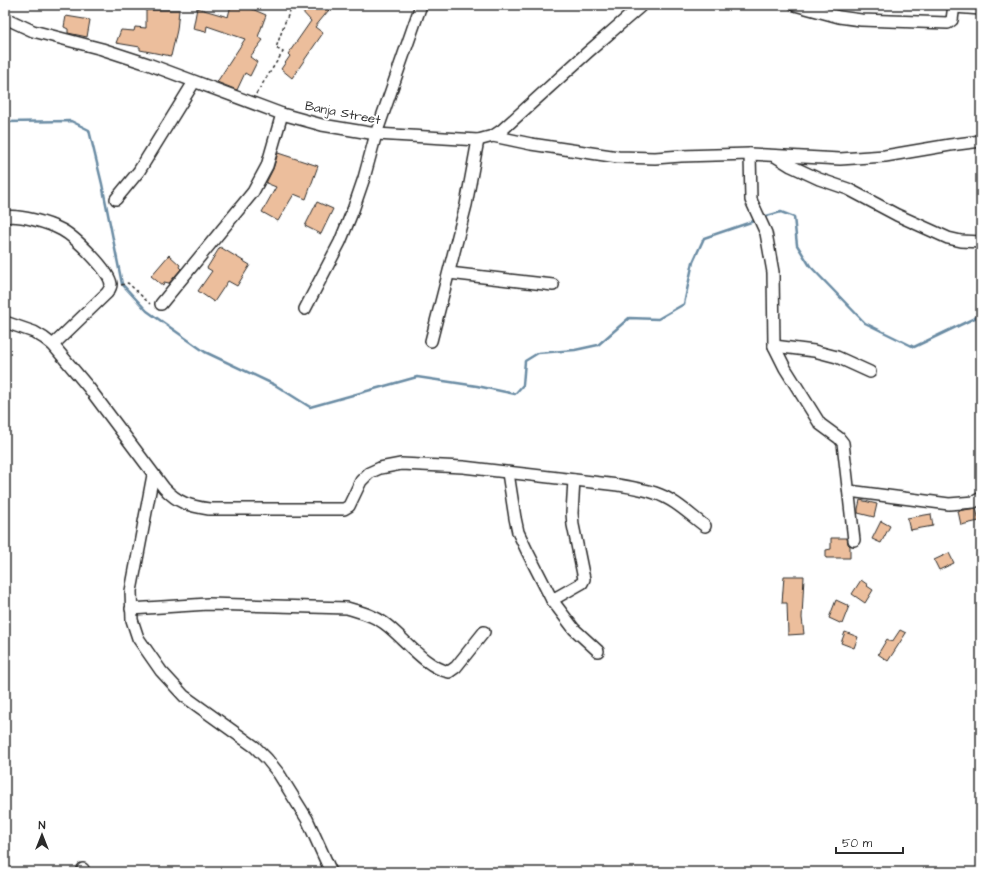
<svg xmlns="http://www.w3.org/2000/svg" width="986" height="877" viewBox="0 0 986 877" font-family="'Architects Daughter',sans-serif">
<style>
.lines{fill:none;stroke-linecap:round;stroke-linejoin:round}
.stream{stroke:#6b8ca4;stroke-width:2.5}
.building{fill:#ecbe9c;stroke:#2b2b2b}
.minor-casing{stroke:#2b2b2b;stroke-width:14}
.path{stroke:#2b2b2b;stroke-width:1.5;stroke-dasharray:3 3;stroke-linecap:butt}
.minor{stroke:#fff;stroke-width:11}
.labels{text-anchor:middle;stroke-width:4;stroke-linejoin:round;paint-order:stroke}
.street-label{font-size:13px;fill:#2b2b2b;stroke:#fff}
</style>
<rect width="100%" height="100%" fill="#fff"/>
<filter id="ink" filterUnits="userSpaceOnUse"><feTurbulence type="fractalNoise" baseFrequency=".025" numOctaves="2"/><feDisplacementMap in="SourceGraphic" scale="8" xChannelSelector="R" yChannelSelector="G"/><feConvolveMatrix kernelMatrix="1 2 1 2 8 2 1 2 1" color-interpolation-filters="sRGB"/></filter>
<g filter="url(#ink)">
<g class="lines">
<g class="stream">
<path d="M 5,122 L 71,121 L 89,130 L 102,184 L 122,284 L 147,311 L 205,352 L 275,385 L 310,407 L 417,377 L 477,386 L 515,394 L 523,385 L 525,361 L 538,353 L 575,350 L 598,345 L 629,318 L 658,319 L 684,304 L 693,262 L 704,238 L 757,220"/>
<path d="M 763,217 L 781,212 L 794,217 L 797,245 L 810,266 L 865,323 L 914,347 L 981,315"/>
</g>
</g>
<g class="building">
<path d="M 231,5 L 253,5 L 252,9 L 266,15 L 258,37 L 263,40 L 250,57 L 257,62 L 250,76 L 245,73 L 237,90 L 217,82 L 245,39 L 207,26 L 206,32 L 193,29 L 197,8 L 228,17 Z"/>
<path d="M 303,5 L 333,5 L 315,27 L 323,33 L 292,78 L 281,69 L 290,56 L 288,54 L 311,21 L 300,9 Z"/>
<path d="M 146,10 L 179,10 L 177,30 L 171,56 L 140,50 L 140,47 L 116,43 L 121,30 L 134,31 L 135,27 L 146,28 Z"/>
<path d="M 66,16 L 90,20 L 87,37 L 68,33 L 68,29 L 64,27 Z"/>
<path d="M 278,153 L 318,166 L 306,199 L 294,194 L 278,221 L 262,212 L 276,187 L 266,183 L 273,169 Z"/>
<path d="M 317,202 L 333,209 L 321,234 L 305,226 Z"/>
<path d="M 220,247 L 250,265 L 237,286 L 228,281 L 214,302 L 198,291 L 212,271 L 207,268 Z"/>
<path d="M 169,255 L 180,265 L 179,267 L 181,269 L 169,283 L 164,282 L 163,286 L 151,276 Z"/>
<path d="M 860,500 L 877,504 L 874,517 L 858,513 L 858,509 Z"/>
<path d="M 976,508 L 979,521 L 961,525 L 958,511 Z"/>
<path d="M 931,514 L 933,526 L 910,530 L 907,518 Z"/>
<path d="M 881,521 L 890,526 L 881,543 L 872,539 Z"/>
<path d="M 831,538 L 847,538 L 848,544 L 850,546 L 850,558 L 826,558 L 826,550 L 831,549 Z"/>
<path d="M 949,553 L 954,563 L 939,570 L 934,560 Z"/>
<path d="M 784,576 L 804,576 L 802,618 L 804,634 L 788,635 L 787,603 L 782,603 Z"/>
<path d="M 861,580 L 868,585 L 867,586 L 873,590 L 865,603 L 852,594 Z"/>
<path d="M 836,600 L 849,606 L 842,624 L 829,618 Z"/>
<path d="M 900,630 L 906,633 L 888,661 L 878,654 L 887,639 L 892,642 Z"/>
<path d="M 845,632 L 858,637 L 854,648 L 841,643 Z"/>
</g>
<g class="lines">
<g class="minor-casing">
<g id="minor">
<path d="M 795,5 L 839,17 L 861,20 L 948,23 L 952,20 L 954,5"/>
<path d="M 954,7 L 981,9"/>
<path d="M 5,18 L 33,31 L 102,49 L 148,64 L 282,114 L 322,125 L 376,134 L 478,140 L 493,136 L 502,130 L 588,52 L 642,5"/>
<path d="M 493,136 L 531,144 L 618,157 L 655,158 L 681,156 L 750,154 L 840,159 L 885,156 L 950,145 L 981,141"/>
<path d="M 750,154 L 751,200 L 766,233 L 773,272 L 774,346 L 785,368 L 820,424 L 839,438 L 843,443 L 854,540"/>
<path d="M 775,156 L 791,166 L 819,179 L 848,189 L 897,215 L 948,238 L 961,241 L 981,242"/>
<path d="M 116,199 L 139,171 L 194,82"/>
<path d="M 5,217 C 19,214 49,223 62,230 C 75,237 109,270 111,284 C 111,288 109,290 107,293 L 53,345"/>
<path d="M 449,273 L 553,285"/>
<path d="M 161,304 L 253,192 L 267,166 L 282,114"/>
<path d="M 305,309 L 340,242 L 353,210 L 364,178 L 376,134 L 421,5"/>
<path d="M 5,322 L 34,332 L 44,338 L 53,345 L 89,388 L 164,488 C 178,503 189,506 209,509 L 344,509 L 349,506 L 361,481 L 369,473 L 380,468 L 401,464 L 463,467 L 618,485 C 630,487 643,489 655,493 C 674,499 689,514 705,526"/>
<path d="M 431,341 L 466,205 L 478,140"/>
<path d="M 774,346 L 814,351 L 837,357 L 870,372"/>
<path d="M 508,473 L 515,518 L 518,532 L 527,551 L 552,600 L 574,629 L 598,651"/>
<path d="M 153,475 L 131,591 L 132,620 L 138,638 L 161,671 L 184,696 L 255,747 L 267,759 L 279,774 L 307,819 L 331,872"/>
<path d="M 849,491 L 949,504 L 974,502 L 981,498"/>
<path d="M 552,600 L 582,583 L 584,579 L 573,525 L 572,513 L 574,480"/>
<path d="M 131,609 L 208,604 L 347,608 C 360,612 373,615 384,623 C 405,638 423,666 449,672 L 456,667 L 484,632"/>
<path d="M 83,869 L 84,872"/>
</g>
</g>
<g class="path">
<path d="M 256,94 L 283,52 L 276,48 L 285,22 L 293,5"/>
<path d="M 121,285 L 128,283 L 150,304"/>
</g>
<use href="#minor" class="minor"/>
</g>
</g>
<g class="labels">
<g class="street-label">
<text transform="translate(343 112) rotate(11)" y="5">Banja Street</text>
</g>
</g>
<rect width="986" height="877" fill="none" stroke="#fff" stroke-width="20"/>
<rect x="10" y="10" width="966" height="857" fill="none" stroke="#2b2b2b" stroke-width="1.5" filter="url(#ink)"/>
<g transform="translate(42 835)" stroke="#ffffff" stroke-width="3" paint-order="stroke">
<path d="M0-3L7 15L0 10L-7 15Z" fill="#2b2b2b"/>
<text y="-6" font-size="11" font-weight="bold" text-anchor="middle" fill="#2b2b2b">N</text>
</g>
<path d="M836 847v6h67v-6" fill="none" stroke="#2b2b2b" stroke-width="2"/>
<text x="842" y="847" font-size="12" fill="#2b2b2b" stroke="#ffffff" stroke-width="3" paint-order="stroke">50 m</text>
</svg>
